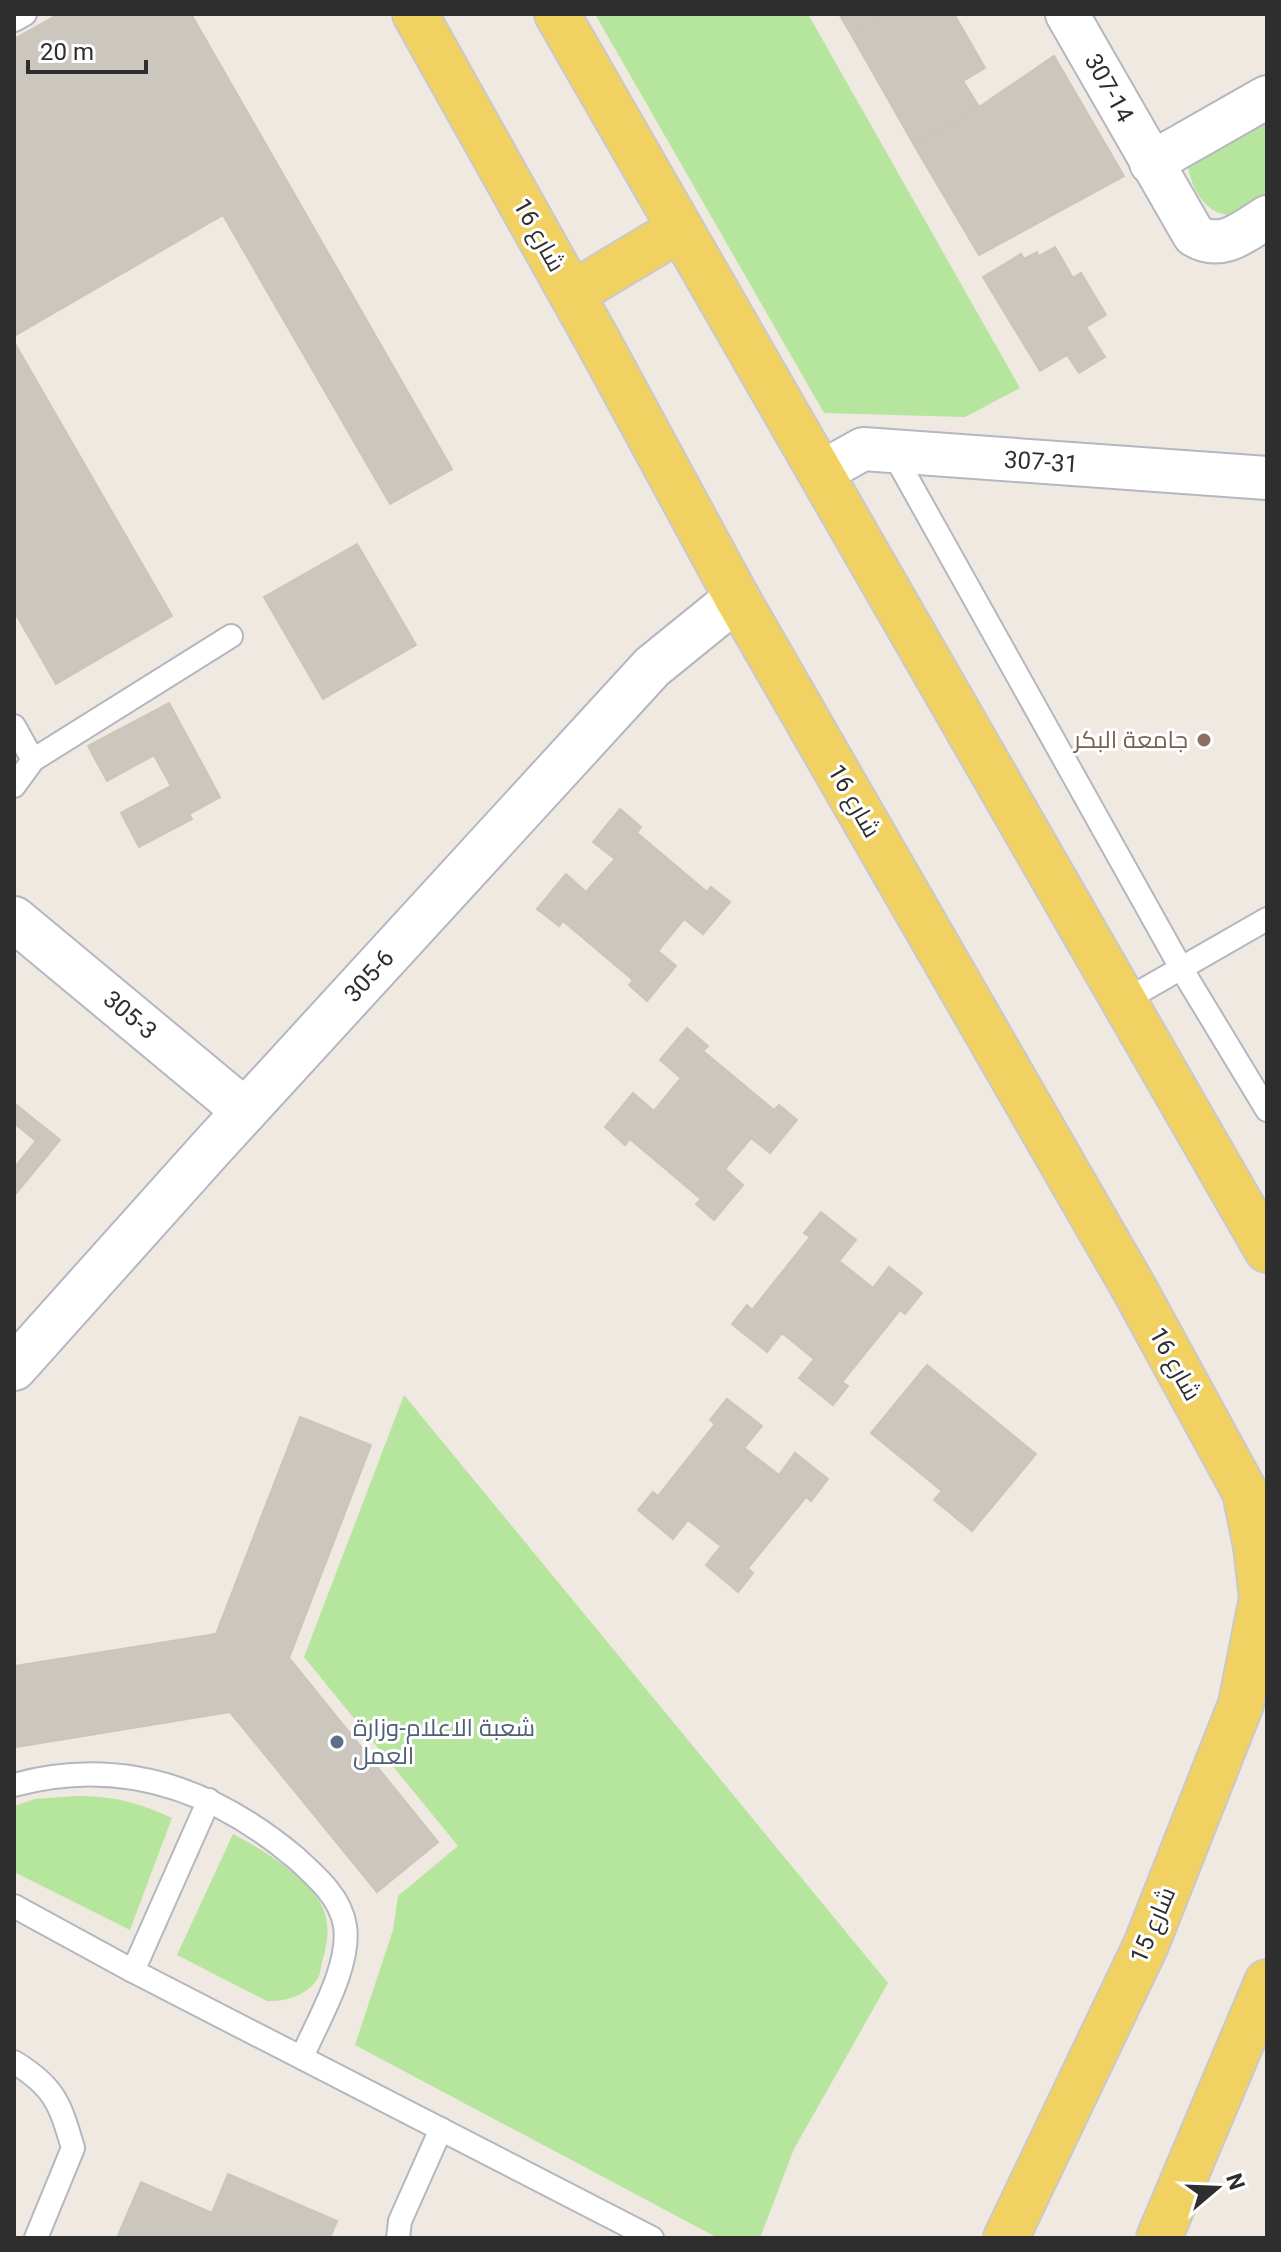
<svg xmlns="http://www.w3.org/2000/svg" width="1281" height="2252" viewBox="0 0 1281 2252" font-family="Roboto,Cairo,sans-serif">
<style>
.green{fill:#b6e59e}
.building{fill:#cbc7bf;stroke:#cbc5ba;stroke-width:2}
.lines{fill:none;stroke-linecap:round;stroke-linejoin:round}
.service-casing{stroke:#b4b7c1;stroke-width:26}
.minor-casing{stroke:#b4b7c1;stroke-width:46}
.tertiary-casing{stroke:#b4b7c1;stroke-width:48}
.primary-casing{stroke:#c9c9c9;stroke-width:48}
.service{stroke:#fff;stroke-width:22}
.minor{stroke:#fff;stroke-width:42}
.tertiary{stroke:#fff;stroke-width:44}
.primary{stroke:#f2d163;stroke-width:44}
.education-dot{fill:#8d6e63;stroke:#fff;stroke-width:3}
.service-dot{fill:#5c6f8a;stroke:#fff;stroke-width:3}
.labels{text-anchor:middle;stroke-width:6;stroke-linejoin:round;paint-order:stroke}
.street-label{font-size:24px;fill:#2e2e2e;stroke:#fff}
.education-label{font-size:24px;fill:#785e54;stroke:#fff;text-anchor:end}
.service-label{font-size:24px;fill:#4e5e75;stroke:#fff;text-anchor:start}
</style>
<rect width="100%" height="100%" fill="#efe9e1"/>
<g class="green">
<path d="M 595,14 L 808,14 L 1020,388 L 965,417 L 824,413 Z"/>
<path d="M 1267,109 L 1267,198 C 1257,203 1243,214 1232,215 C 1206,216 1191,188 1188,166 Z"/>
<path d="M 404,1395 L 888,1983 L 794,2149 L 760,2238 L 718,2238 L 355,2045 L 393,1930 L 398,1896 L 458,1846 L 304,1657 Z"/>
<path d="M 76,1796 C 115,1796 136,1802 172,1818 L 130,1930 L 14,1872 L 14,1806 L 35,1799 Z"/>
<path d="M 233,1834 C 261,1849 293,1868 313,1892 C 331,1914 330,1936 322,1962 C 321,1968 320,1976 317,1980 C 305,1996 285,2002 267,2001 L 177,1955 Z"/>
</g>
<g class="building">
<path d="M 59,14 L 191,14 L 452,469 L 390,504 L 223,215 L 14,336 L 14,39 Z"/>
<path d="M 839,14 L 885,14 L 851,34 Z"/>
<path d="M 885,14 L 954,14 L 985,68 L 963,81 L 979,107 L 914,145 L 851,34 Z"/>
<path d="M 1054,56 L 1124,176 L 979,255 L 914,145 L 979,107 Z"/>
<path d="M 1055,247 L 1073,278 L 1081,273 L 1106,315 L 1086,327 L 1105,357 L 1079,373 L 1067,355 L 1040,371 L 983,277 L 1021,254 L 1024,259 L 1037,252 L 1039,256 Z"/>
<path d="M 14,342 L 172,616 L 56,684 L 14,611 Z"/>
<path d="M 357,544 L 416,645 L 323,699 L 264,597 Z"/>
<path d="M 169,703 L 220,797 L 189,814 L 192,819 L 139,847 L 121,813 L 171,786 L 154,755 L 107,781 L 88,746 Z"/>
<path d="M 620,809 L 641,827 L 637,833 L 707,892 L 711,887 L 730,902 L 703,934 L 684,919 L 658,951 L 676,966 L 647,1001 L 629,985 L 633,980 L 563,921 L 559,926 L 537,909 L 566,874 L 586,892 L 615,859 L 593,842 Z"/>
<path d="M 687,1028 L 708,1046 L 703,1051 L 774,1110 L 779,1105 L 797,1120 L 770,1153 L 751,1138 L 725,1169 L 743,1185 L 714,1220 L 696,1204 L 701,1199 L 630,1139 L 625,1145 L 605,1127 L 633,1093 L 654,1111 L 681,1078 L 660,1060 Z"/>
<path d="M 14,1103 L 60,1140 L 14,1196 L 14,1168 L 36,1141 L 14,1123 Z"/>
<path d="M 821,1212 L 856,1240 L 839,1261 L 873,1288 L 889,1267 L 922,1293 L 905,1314 L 900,1310 L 842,1382 L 848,1386 L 833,1405 L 799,1378 L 814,1359 L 782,1333 L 767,1352 L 732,1324 L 747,1305 L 752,1310 L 810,1237 L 804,1233 Z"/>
<path d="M 927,1365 L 1036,1454 L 972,1531 L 934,1500 L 942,1491 L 871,1433 Z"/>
<path d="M 727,1399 L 762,1426 L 744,1448 L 779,1475 L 795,1453 L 828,1479 L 811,1501 L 806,1497 L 748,1568 L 753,1573 L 738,1592 L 706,1565 L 721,1546 L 688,1520 L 673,1539 L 638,1510 L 653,1492 L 658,1496 L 715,1424 L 710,1420 Z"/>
<path d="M 300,1417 L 371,1445 L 289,1658 L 438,1842 L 377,1892 L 230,1712 L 16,1747 L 14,1666 L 216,1634 Z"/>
<path d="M 228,2174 L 337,2221 L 330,2238 L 117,2238 L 141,2182 L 212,2213 Z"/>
</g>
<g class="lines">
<g class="service-casing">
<g id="service">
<path d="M 14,20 L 25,14"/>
<path d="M 892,451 L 1181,968 L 1267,1110"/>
<path d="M 14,726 L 33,760"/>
<path d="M 14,786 L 33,760 L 231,636"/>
<path d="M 1124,1001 L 1267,919"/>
<path d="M 14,1785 C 120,1756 213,1788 296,1858 C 316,1876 341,1898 345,1926 C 351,1966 318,2020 302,2057"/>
<path d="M 14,1906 L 133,1971 L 652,2238"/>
<path d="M 133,1971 L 209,1800"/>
<path d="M 14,2062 C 55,2087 60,2104 73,2148 L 36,2238"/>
<path d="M 398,2238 L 400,2221 L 441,2129"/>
</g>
</g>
<g class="minor-casing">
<g id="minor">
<path d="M 1067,14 L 1194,235 C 1221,252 1244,232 1267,217"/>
<path d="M 1151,163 L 1267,97"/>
<path d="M 820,473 L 863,449 L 1267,478"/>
</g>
</g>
<g class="tertiary-casing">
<g id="tertiary">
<path d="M 14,919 L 245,1111"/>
<path d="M 14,1368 L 212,1147 L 652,667 L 737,598"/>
</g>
</g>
<g class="primary-casing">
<g id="primary">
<path d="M 415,14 L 599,343 L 737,598 L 1135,1290 L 1245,1492 L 1256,1546 L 1262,1598 L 1241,1704 L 1146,1945 L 1006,2238"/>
<path d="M 557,14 L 1267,1250"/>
<path d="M 572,294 L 680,229"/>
<path d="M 1159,2238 L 1267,1982"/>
</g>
</g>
<use href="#service" class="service"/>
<use href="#minor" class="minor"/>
<use href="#tertiary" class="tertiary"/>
<use href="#primary" class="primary"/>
</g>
<circle class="education-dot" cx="1204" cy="740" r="8"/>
<circle class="service-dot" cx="337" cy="1742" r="8"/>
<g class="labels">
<g class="street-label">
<text transform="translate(1109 88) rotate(61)" y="8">307-14</text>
<text transform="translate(539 235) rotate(61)" y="8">شارع 16</text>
<text transform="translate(1041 462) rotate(4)" y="8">307-31</text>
<text transform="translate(854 801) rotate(60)" y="8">شارع 16</text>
<text transform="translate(369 976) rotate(-48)" y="8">305-6</text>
<text transform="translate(130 1015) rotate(40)" y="8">305-3</text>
<text transform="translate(1175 1364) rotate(61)" y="8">شارع 16</text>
<text transform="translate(1153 1925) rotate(-67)" y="8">شارع 15</text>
</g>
<g class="education-label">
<text x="1188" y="748">جامعة البكر</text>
</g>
<g class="service-label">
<text x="353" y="1736">شعبة الاعلام-وزارة<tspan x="353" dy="28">العمل</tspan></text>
</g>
</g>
<rect width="1281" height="2252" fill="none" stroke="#2e2e2e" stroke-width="32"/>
<g transform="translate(1217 2188) rotate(71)" stroke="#ffffff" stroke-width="6" paint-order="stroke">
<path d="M0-6L14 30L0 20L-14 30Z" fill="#2e2e2e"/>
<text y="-12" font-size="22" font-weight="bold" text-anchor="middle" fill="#2e2e2e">N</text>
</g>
<path d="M28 60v12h118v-12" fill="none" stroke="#2e2e2e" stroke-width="4"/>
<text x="40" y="60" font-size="24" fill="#2e2e2e" stroke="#ffffff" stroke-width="6" paint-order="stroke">20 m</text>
</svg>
